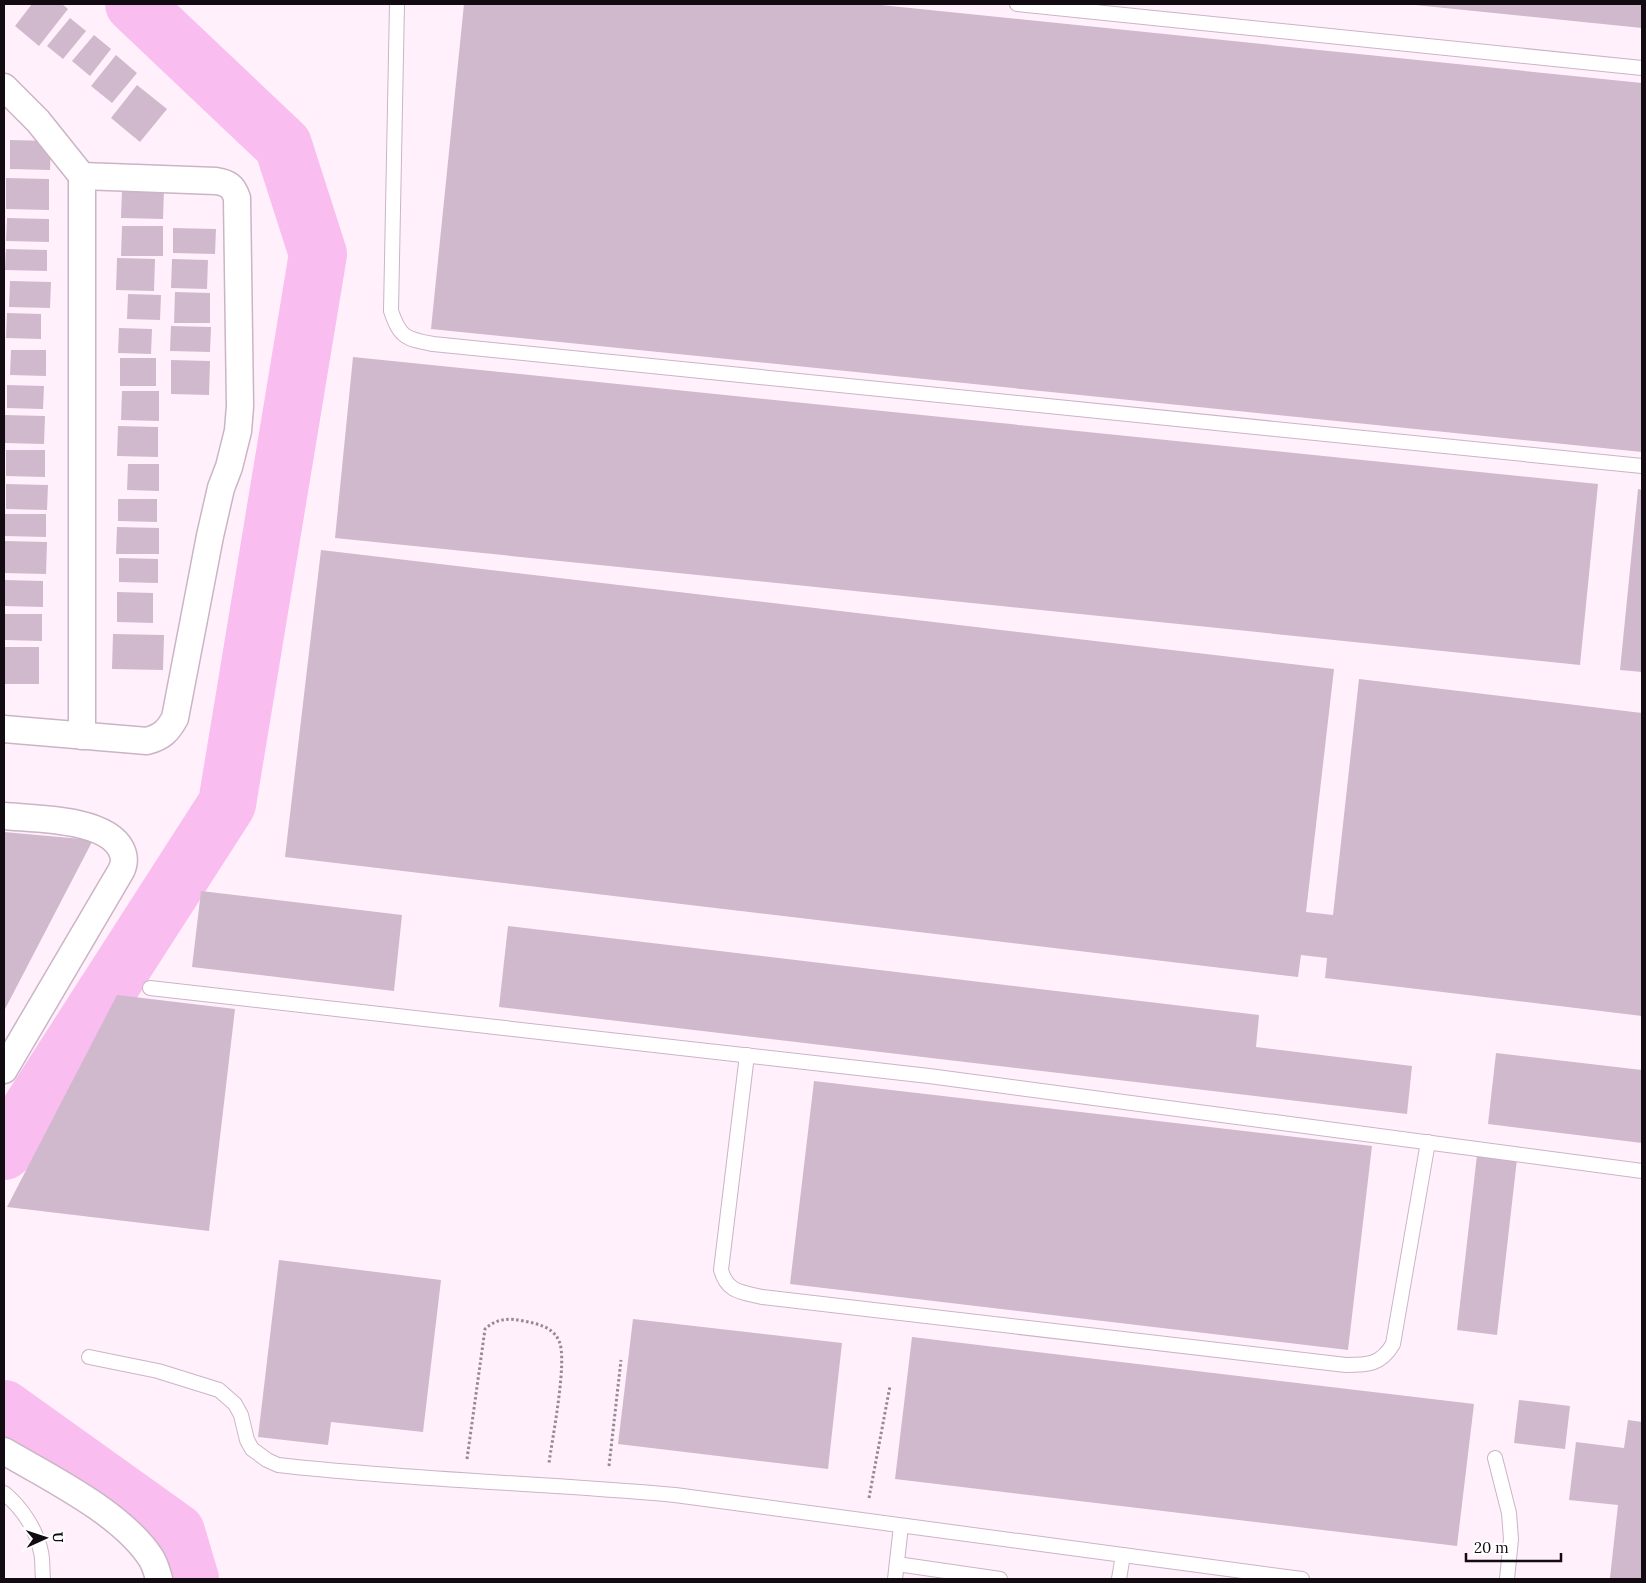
<svg xmlns="http://www.w3.org/2000/svg" width="1646" height="1583" viewBox="0 0 1646 1583" font-family="Lora,serif">
<style>
.lines{fill:none;stroke-linecap:round;stroke-linejoin:round}
.river{stroke:#f9bdef;stroke-width:58}
.building{fill:#d0b9cc}
.service-casing{stroke:#cbb4c6;stroke-width:16}
.minor-casing{stroke:#cbb4c6;stroke-width:29}
.path{stroke:#958993;stroke-width:3;stroke-dasharray:2.5 2.5;stroke-linecap:butt}
.service{stroke:#fff;stroke-width:14}
.minor{stroke:#fff;stroke-width:26}
</style>
<rect width="100%" height="100%" fill="#fff0fc"/>
<g class="lines">
<g class="river">
<path d="M 4,1151 L 227,804 L 318,254 L 283,145 L 134,4"/>
<path d="M 4,1409 L 176,1532 L 190,1579"/>
</g>
</g>
<g class="building">
<path d="M 32,4 L 62,4 L 68,9 L 39,46 L 15,26 Z"/>
<path d="M 464,4 L 871,4 L 1642,83 L 1642,452 L 431,329 Z"/>
<path d="M 1415,4 L 1642,4 L 1642,28 L 1415,5 Z"/>
<path d="M 70,18 L 86,31 L 63,59 L 47,46 Z"/>
<path d="M 94,35 L 111,49 L 90,76 L 72,61 Z"/>
<path d="M 116,55 L 137,73 L 112,103 L 91,86 Z"/>
<path d="M 137,85 L 167,109 L 140,142 L 111,118 Z"/>
<path d="M 10,140 L 51,141 L 50,170 L 10,169 Z"/>
<path d="M 6,178 L 49,179 L 49,210 L 6,209 Z"/>
<path d="M 122,189 L 164,189 L 163,219 L 121,218 Z"/>
<path d="M 7,218 L 49,219 L 49,242 L 6,241 Z"/>
<path d="M 122,226 L 163,226 L 163,256 L 121,256 Z"/>
<path d="M 173,228 L 216,229 L 215,254 L 173,253 Z"/>
<path d="M 6,249 L 47,250 L 47,271 L 5,270 Z"/>
<path d="M 117,258 L 155,259 L 154,291 L 116,290 Z"/>
<path d="M 172,259 L 208,260 L 207,289 L 171,288 Z"/>
<path d="M 10,281 L 51,282 L 50,308 L 9,307 Z"/>
<path d="M 175,292 L 210,293 L 210,323 L 174,323 Z"/>
<path d="M 128,294 L 161,295 L 160,320 L 127,319 Z"/>
<path d="M 7,313 L 41,314 L 41,339 L 6,338 Z"/>
<path d="M 171,326 L 211,327 L 210,352 L 170,351 Z"/>
<path d="M 119,328 L 152,329 L 151,354 L 118,353 Z"/>
<path d="M 11,350 L 46,350 L 46,376 L 10,375 Z"/>
<path d="M 353,357 L 1598,484 L 1580,665 L 335,538 Z"/>
<rect x="120" y="358" width="36" height="28"/>
<path d="M 171,360 L 210,361 L 209,395 L 171,394 Z"/>
<path d="M 7,385 L 44,386 L 43,409 L 7,408 Z"/>
<path d="M 122,391 L 159,391 L 159,421 L 121,420 Z"/>
<path d="M 4,415 L 45,416 L 44,444 L 4,443 Z"/>
<path d="M 118,426 L 158,427 L 158,457 L 117,456 Z"/>
<path d="M 6,450 L 45,450 L 45,477 L 6,476 Z"/>
<path d="M 128,464 L 159,464 L 159,491 L 127,490 Z"/>
<path d="M 6,484 L 48,485 L 47,510 L 6,509 Z"/>
<path d="M 1638,489 L 1642,490 L 1642,672 L 1620,670 Z"/>
<path d="M 118,499 L 157,499 L 157,522 L 118,521 Z"/>
<path d="M 5,514 L 46,514 L 46,537 L 4,536 Z"/>
<path d="M 117,527 L 159,528 L 159,554 L 116,554 Z"/>
<path d="M 4,541 L 47,542 L 46,574 L 4,573 Z"/>
<path d="M 321,550 L 1334,669 L 1306,912 L 1333,915 L 1359,679 L 1642,713 L 1642,1016 L 1325,978 L 1327,958 L 1301,955 L 1298,977 L 285,857 Z"/>
<path d="M 119,558 L 158,559 L 158,583 L 119,582 Z"/>
<path d="M 4,580 L 43,581 L 43,607 L 4,606 Z"/>
<path d="M 117,592 L 153,593 L 153,623 L 117,622 Z"/>
<path d="M 5,614 L 42,614 L 42,641 L 5,640 Z"/>
<path d="M 113,634 L 164,635 L 163,670 L 112,669 Z"/>
<rect x="4" y="647" width="35" height="37"/>
<path d="M 4,832 L 93,840 L 4,1011 Z"/>
<path d="M 201,891 L 402,915 L 394,991 L 192,967 Z"/>
<path d="M 508,926 L 1259,1015 L 1256,1047 L 1412,1066 L 1407,1114 L 499,1007 Z"/>
<path d="M 117,995 L 235,1009 L 209,1231 L 7,1207 Z"/>
<path d="M 1496,1053 L 1642,1070 L 1642,1143 L 1488,1124 Z"/>
<path d="M 814,1081 L 1372,1146 L 1348,1350 L 790,1284 Z"/>
<path d="M 1477,1155 L 1517,1159 L 1497,1335 L 1457,1330 Z"/>
<path d="M 279,1260 L 441,1280 L 423,1432 L 331,1422 L 328,1445 L 258,1437 Z"/>
<path d="M 633,1319 L 842,1343 L 828,1469 L 618,1444 Z"/>
<path d="M 912,1337 L 1474,1404 L 1457,1546 L 895,1479 Z"/>
<path d="M 1519,1400 L 1570,1406 L 1565,1449 L 1514,1443 Z"/>
<path d="M 1628,1420 L 1642,1422 L 1642,1579 L 1610,1578 L 1618,1505 L 1569,1500 L 1576,1442 L 1624,1448 Z"/>
</g>
<g class="lines">
<g class="service-casing">
<g id="service">
<path d="M 397,4 L 391,311 C 400,337 405,339 433,344 L 1642,466"/>
<path d="M 1017,4 L 1642,68"/>
<path d="M 150,988 L 929,1076 L 1642,1171"/>
<path d="M 747,1055 L 721,1270 C 727,1292 741,1292 762,1297 L 1346,1365 C 1367,1365 1381,1365 1393,1344 L 1428,1142"/>
<path d="M 89,1357 L 158,1371 L 219,1390 L 235,1404 L 241,1415 L 247,1440 L 252,1449 L 267,1460 L 278,1465 C 410,1480 543,1483 675,1495 L 1302,1579"/>
<path d="M 1495,1458 L 1509,1513 L 1511,1539 L 1507,1579"/>
<path d="M 4,1493 C 22,1508 36,1529 41,1552 C 43,1560 42,1570 43,1579"/>
<path d="M 897,1564 L 1000,1579"/>
<path d="M 895,1579 L 901,1526"/>
<path d="M 1119,1579 L 1123,1555"/>
</g>
</g>
<g class="minor-casing">
<g id="minor">
<path d="M 4,87 L 38,121 L 82,176 L 216,181 C 228,183 233,186 237,198 L 240,406 L 238,431 L 229,467 L 221,488 L 210,536 L 175,718 C 168,731 162,737 147,741 L 4,729"/>
<path d="M 82,736 L 82,176"/>
<path d="M 4,816 C 34,819 105,818 121,849 C 125,857 125,863 121,871 L 4,1070"/>
<path d="M 4,1451 C 50,1478 122,1513 151,1558 C 155,1564 157,1572 159,1579"/>
</g>
</g>
<g class="path">
<path d="M 467,1459 L 485,1329 C 497,1318 509,1318 524,1321 C 538,1324 553,1327 559,1341 C 568,1359 552,1440 549,1463"/>
<path d="M 609,1466 L 621,1360"/>
<path d="M 869,1498 L 890,1386"/>
</g>
<use href="#service" class="service"/>
<use href="#minor" class="minor"/>
</g>
<rect width="1646" height="1583" fill="none" stroke="#120b11" stroke-width="10"/>
<g transform="translate(45 1538) rotate(87)" stroke="#ffffff" stroke-width="4" paint-order="stroke">
<path d="M0-4L9 19L0 12L-9 19Z" fill="#120b11"/>
<text y="-8" font-size="14" font-weight="bold" text-anchor="middle" fill="#120b11">U</text>
</g>
<path d="M1466 1553v8h95v-8" fill="none" stroke="#120b11" stroke-width="2.5"/>
<text x="1474" y="1553" font-size="15" fill="#120b11" stroke="#ffffff" stroke-width="4" paint-order="stroke">20 m</text>
</svg>
